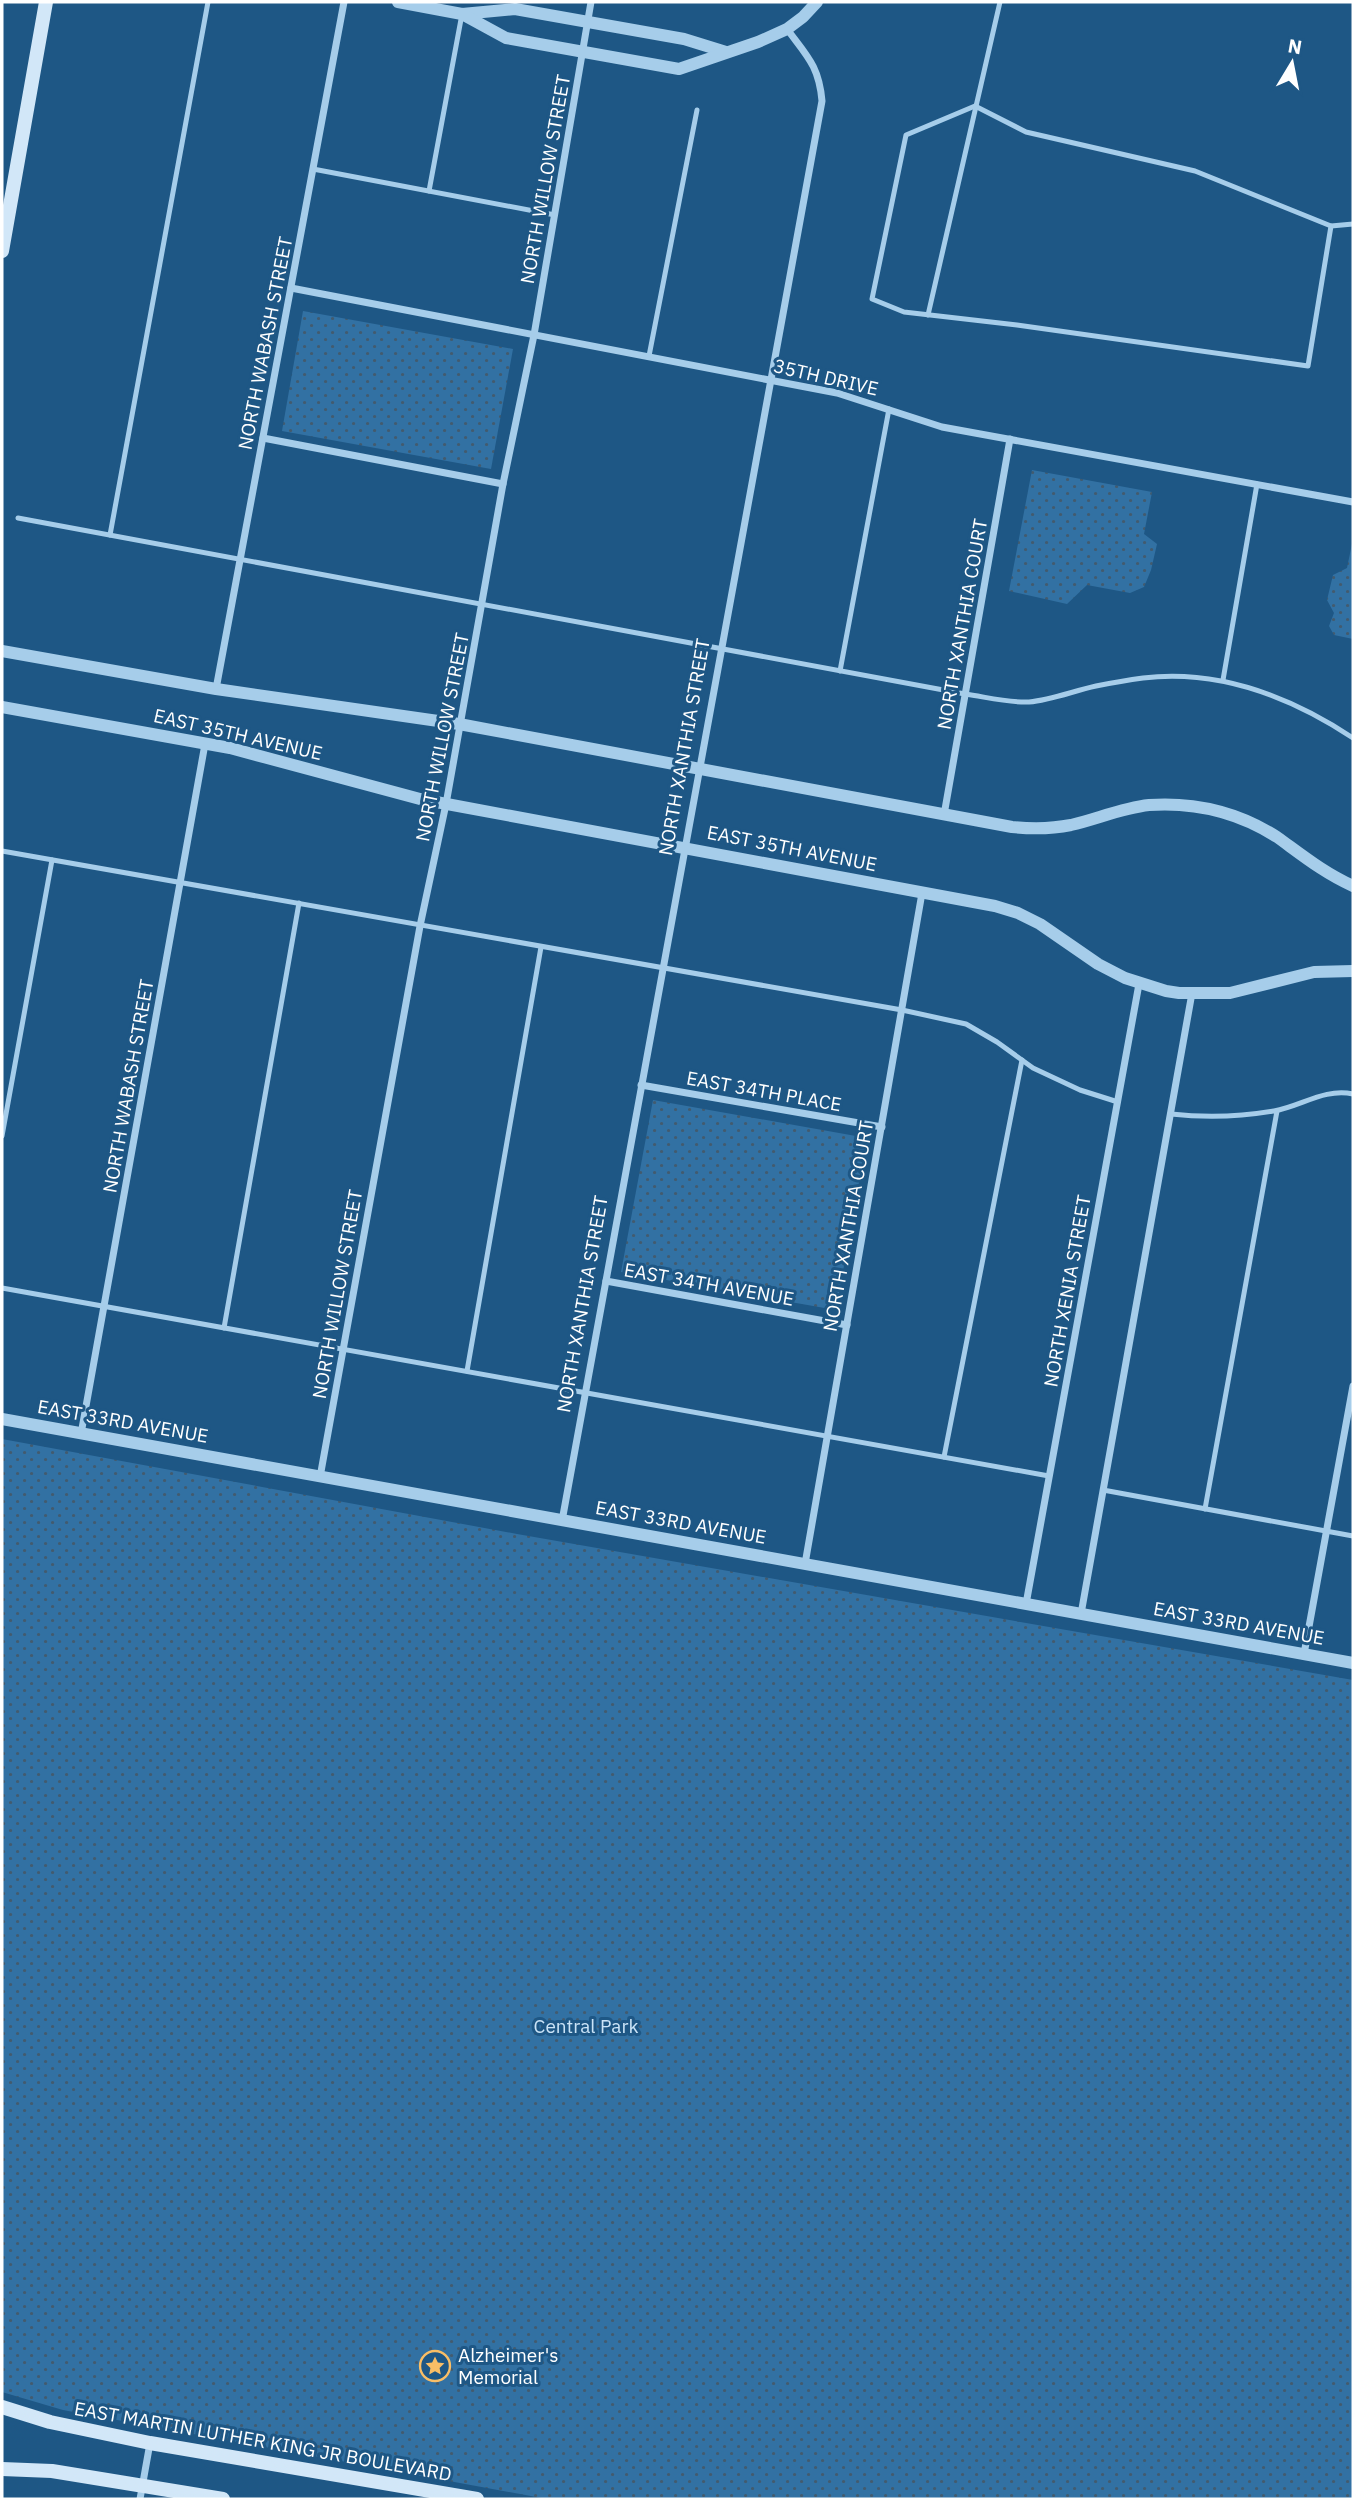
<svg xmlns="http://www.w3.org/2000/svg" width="1355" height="2501" viewBox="0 0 1355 2501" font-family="'IBM Plex Sans',sans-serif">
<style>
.park{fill:url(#park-dots)}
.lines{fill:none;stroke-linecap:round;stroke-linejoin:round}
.service{stroke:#a6cdea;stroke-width:5}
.minor{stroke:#a6cdea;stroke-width:7}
.tertiary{stroke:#a6cdea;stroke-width:12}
.secondary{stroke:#d2e7f8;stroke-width:14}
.labels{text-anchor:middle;stroke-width:6;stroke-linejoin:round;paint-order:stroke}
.street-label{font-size:19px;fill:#fff;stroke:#1e5785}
.park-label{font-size:19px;fill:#cbe4f8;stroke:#1e5785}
.poi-label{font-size:19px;fill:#fff;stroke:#1e5785;text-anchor:start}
</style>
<defs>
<pattern id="park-dots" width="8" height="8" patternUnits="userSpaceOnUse" patternTransform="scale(1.75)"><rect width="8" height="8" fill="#3271a3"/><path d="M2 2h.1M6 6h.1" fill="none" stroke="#425b6f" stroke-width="1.8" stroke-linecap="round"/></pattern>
</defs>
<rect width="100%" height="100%" fill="#1e5785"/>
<g class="park">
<path d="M 303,311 L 513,349 L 491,469 L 282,431 Z"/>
<path d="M 1032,470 L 1152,492 L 1144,534 L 1157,544 L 1151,570 L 1144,587 L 1130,593 L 1087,585 L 1067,604 L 1009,591 Z"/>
<path d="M 1353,539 L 1353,639 L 1334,635 L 1329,626 L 1334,613 L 1327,600 L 1333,575 L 1347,568 Z"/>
<path d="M 653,1100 L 867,1138 L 836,1310 L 621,1272 Z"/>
<path d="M 2,1439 L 517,1534 L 1353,1680 L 1353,2499 L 547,2499 L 63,2410 L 2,2392 Z"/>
</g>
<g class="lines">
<g class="service">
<path d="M 975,106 L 1026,132 L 1195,171 L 1331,226 L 1308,366 L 1017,325 L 904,312 L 872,299 L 906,135 Z"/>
<path d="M 313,169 L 555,215"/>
<path d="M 429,191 L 462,14"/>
<path d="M 1331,226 L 1353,224"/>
<path d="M 928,315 L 1000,2"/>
<path d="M 649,356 L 697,110"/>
<path d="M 18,518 L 965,694 C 986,697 1009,703 1029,702 C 1052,700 1073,691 1096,686 C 1111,683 1128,680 1143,678 C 1219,669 1291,697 1353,738"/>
<path d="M 110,535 L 208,2"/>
<path d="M 840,671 L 889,409"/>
<path d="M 1223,680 L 1257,484"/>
<path d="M 2,851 L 902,1010 L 966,1024 L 997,1042 L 1033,1068 L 1080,1090 L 1118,1102"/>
<path d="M 1171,1114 C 1206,1118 1239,1117 1274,1111 C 1302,1106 1324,1088 1353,1094"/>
<path d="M 2,1136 L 52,860"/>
<path d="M 2,1288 L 1049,1476"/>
<path d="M 224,1328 L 299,903"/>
<path d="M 467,1371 L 541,947"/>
<path d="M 944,1457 L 1022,1060"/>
<path d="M 1103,1490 L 1353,1536"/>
<path d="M 1205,1509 L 1277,1111"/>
</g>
<g class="minor">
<path d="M 291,288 L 837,393 L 942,427 L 1353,502"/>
<path d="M 263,438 L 503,484"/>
<path d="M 216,689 L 344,2"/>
<path d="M 944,815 L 1010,439"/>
<path d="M 641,1085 L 882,1127"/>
<path d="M 606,1281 L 847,1325"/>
<path d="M 81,1434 L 205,744"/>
<path d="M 320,1477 L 420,926 L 446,804 L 503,484 L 534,335 L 591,2"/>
<path d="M 562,1521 L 822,101 C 819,66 807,56 787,29"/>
<path d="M 805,1564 L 922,893"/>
<path d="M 1026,1604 L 1139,984"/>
<path d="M 1081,1614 L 1192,993"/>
<path d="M 1304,1654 L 1353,1386"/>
<path d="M 140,2499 L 150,2443"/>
</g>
<g class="tertiary">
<path d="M 398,2 L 462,14 L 515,9 L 684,39 L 726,52"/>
<path d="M 462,14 L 506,38 L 679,69 L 758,42 L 787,29 L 803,17 L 817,2"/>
<path d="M 2,651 L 216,689 L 459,724 L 1012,827 C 1032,829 1051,829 1071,825 C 1097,819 1122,808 1149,805 C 1194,802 1238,812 1277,837 C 1302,855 1324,873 1353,886"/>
<path d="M 2,707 L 230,748 L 420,799 L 995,906 L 1018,913 L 1040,924 L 1098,964 L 1125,978 L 1166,991 L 1179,993 L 1230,993 L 1314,972 L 1353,971"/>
<path d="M 2,1419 L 1353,1663"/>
</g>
<g class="secondary">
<path d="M 2,251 L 46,2"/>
<path d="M 2,2407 L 50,2422 L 150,2443 L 477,2499"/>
<path d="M 2,2469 L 52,2471 L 223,2499"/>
</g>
</g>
<defs>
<g id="sight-ring" transform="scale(1.575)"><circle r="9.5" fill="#1e5785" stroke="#f9be66" stroke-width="1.5"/><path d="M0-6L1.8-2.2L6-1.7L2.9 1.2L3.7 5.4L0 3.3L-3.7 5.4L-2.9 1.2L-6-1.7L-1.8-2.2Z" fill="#f9be66"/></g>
</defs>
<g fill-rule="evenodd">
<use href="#sight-ring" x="435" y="2366"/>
</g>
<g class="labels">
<g class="street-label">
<text transform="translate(545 179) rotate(-80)" y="7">NORTH WILLOW STREET</text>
<text transform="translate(265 343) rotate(-79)" y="7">NORTH WABASH STREET</text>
<text transform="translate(826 377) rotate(13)" y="7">35TH DRIVE</text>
<text transform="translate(962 624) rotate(-80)" y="7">NORTH XANTHIA COURT</text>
<text transform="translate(238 734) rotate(13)" y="7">EAST 35TH AVENUE</text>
<text transform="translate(442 737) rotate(-79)" y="7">NORTH WILLOW STREET</text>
<text transform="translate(684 747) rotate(-80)" y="7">NORTH XANTHIA STREET</text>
<text transform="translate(792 848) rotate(11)" y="7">EAST 35TH AVENUE</text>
<text transform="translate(128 1086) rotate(-80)" y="7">NORTH WABASH STREET</text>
<text transform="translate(764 1091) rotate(10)" y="7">EAST 34TH PLACE</text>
<text transform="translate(848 1226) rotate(-80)" y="7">NORTH XANTHIA COURT</text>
<text transform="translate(709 1284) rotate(10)" y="7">EAST 34TH AVENUE</text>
<text transform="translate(1067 1291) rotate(-80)" y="7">NORTH XENIA STREET</text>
<text transform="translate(337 1294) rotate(-80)" y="7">NORTH WILLOW STREET</text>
<text transform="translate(582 1304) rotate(-80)" y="7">NORTH XANTHIA STREET</text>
<text transform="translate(123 1421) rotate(10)" y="7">EAST 33RD AVENUE</text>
<text transform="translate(681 1522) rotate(10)" y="7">EAST 33RD AVENUE</text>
<text transform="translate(1239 1623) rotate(10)" y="7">EAST 33RD AVENUE</text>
<text transform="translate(263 2441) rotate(10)" y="7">EAST MARTIN LUTHER KING JR BOULEVARD</text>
</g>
<g class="park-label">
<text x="586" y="2033">Central Park</text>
</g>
<g class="poi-label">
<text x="458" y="2362">Alzheimer's<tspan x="458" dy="22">Memorial</tspan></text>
</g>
</g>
<rect width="1355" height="2501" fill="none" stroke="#ffffff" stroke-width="7"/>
<g transform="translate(1292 63) rotate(10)" stroke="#1e5785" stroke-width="5" paint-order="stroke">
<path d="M0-5L12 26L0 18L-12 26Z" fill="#ffffff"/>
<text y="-10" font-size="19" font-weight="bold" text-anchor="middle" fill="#ffffff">N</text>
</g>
</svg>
